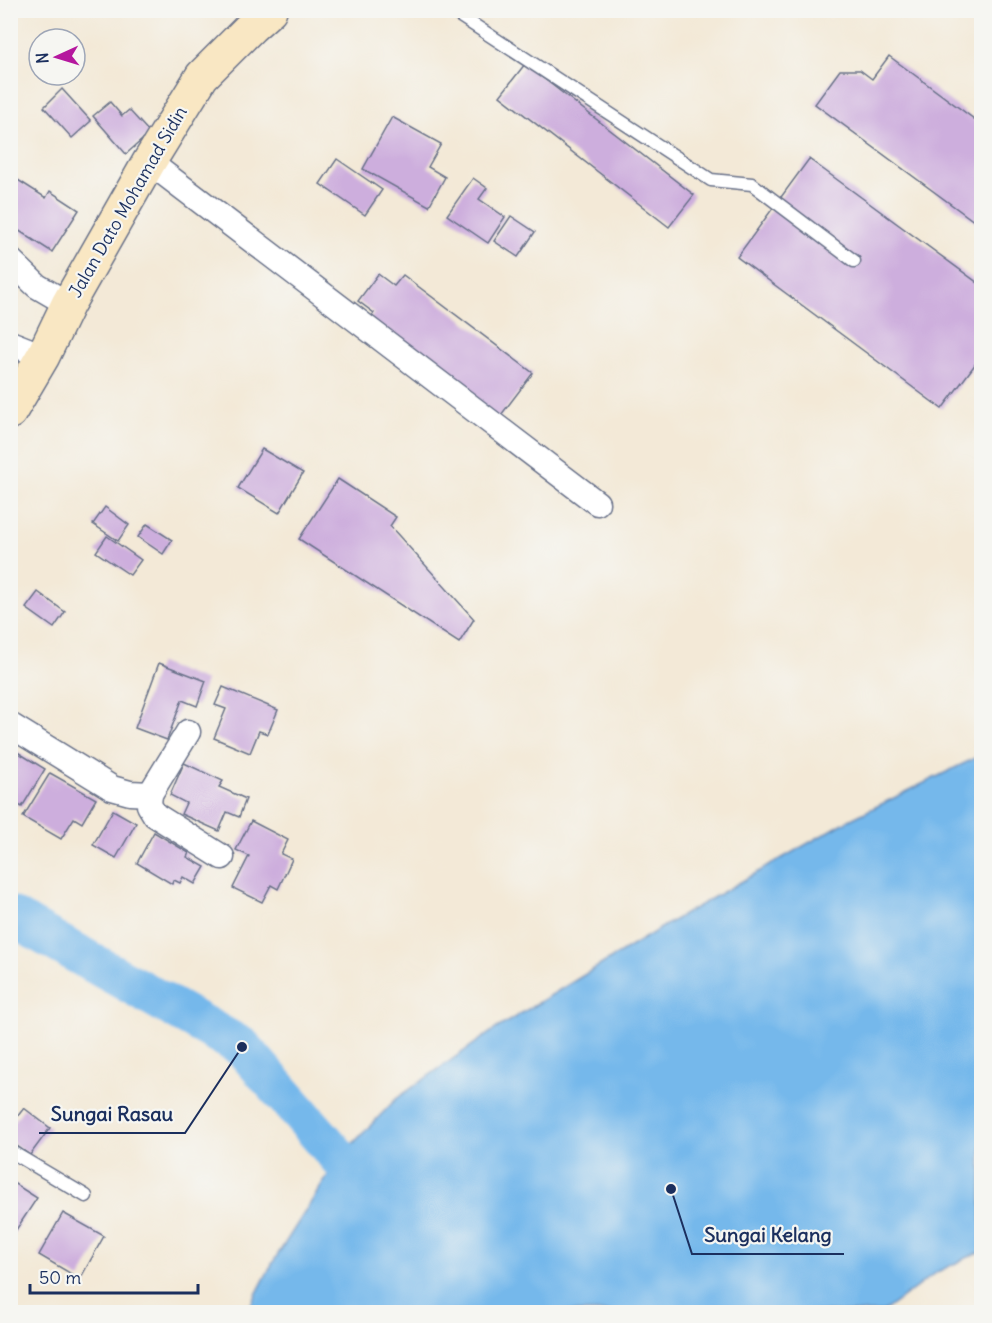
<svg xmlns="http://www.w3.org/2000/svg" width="992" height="1323" viewBox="0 0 992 1323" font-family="Delius,sans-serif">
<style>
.water{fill:#75b8eb;stroke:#4874a4;stroke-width:1.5}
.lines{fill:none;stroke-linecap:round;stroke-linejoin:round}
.river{stroke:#75b8eb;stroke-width:40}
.building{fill:#cdaedd}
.service-casing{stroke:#677088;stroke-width:15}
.minor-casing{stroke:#677088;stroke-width:27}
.secondary-casing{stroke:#677088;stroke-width:36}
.service{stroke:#fff;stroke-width:12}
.minor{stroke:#fff;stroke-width:24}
.secondary{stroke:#f9e7c3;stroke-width:33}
.labels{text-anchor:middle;stroke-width:4.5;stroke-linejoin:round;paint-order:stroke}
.street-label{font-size:18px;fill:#1b2f5e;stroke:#f6f6f2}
.leader{fill:none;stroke:#1b2f5e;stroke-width:2}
.callout-dot{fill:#1b2f5e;stroke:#f6f6f2;stroke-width:2}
.callout-label{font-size:20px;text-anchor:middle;font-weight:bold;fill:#1b2f5e;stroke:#f6f6f2;stroke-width:4.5;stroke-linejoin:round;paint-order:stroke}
</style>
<rect width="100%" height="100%" fill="#f6f6f2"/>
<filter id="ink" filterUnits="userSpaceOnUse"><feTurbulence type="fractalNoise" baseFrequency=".0167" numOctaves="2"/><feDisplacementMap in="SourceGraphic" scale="12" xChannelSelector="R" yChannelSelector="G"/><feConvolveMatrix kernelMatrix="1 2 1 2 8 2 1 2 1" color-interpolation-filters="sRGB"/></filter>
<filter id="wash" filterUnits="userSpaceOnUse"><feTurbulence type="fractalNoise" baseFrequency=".008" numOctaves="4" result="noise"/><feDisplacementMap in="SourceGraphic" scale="24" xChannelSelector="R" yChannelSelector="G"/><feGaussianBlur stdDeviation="1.35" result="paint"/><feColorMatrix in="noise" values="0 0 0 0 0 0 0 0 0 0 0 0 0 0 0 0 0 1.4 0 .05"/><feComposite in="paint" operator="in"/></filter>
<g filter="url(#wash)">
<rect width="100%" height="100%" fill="#f3e9d7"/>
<path class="water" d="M 981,755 L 981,1253 L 977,1253 L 937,1272 L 883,1312 L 247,1312 L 273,1262 L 339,1158 L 396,1099 L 494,1030 L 674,920 L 847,821 Z"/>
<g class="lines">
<path class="river" d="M 10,916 L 242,1047 L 375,1199"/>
</g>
<g id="blocks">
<g class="building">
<path d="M 965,10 L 982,10 L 982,22 Z"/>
<path d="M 889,56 L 982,125 L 982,227 L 815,104 L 840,70 L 860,70 L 872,79 Z"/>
<path d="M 525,64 L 694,195 L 669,227 L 500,96 Z"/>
<path d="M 62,89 L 91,121 L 72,138 L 44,107 Z"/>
<path d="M 110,102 L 122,116 L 129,110 L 150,133 L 126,154 L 93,116 Z"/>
<path d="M 392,117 L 441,144 L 428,167 L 445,177 L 429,206 L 363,169 Z"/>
<path d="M 337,159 L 382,190 L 365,215 L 320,184 Z"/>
<path d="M 809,159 L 982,286 L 982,355 L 942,409 L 737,257 Z"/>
<path d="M 10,175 L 46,198 L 50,191 L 79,210 L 52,252 L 10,225 Z"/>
<path d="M 473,178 L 487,188 L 479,199 L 505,217 L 488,243 L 447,215 Z"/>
<path d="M 511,216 L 535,232 L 518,257 L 494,241 Z"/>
<path d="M 10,270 L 23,280 L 10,295 Z"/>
<path d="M 378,274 L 394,286 L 403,275 L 533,373 L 498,419 L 368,322 L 374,313 L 358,301 Z"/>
<path d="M 262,449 L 303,473 L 279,513 L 238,488 Z"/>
<path d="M 338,479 L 396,517 L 390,526 L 474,619 L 459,643 L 299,539 Z"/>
<path d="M 105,507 L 129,525 L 118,541 L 93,524 Z"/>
<path d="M 147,524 L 172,540 L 163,554 L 138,537 Z"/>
<path d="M 107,536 L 141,560 L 130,575 L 96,552 Z"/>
<path d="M 38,592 L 65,612 L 54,628 L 26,608 Z"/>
<path d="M 159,663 L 206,681 L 197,706 L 182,700 L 167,740 L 135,728 Z"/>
<path d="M 223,687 L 278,710 L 268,734 L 259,731 L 250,753 L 214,738 L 226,709 L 215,705 Z"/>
<path d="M 14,750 L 45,769 L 22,807 L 10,800 L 10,756 Z"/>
<path d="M 184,763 L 223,781 L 219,787 L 246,799 L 239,817 L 227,812 L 219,831 L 181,814 L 186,803 L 170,795 Z"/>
<path d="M 50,773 L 96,799 L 82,823 L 74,818 L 61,839 L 23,817 Z"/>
<path d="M 113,810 L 136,823 L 116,858 L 93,845 Z"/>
<path d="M 251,821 L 288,840 L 281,854 L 292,859 L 278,889 L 271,885 L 262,902 L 233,888 L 249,856 L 236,850 Z"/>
<path d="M 154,832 L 189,853 L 187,857 L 205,867 L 195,884 L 183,877 L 180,883 L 174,880 L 172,884 L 137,863 Z"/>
<path d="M 24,1108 L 50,1128 L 30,1155 L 10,1141 L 10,1126 Z"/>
<path d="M 10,1181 L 37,1198 L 10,1239 Z"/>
<path d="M 63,1213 L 104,1236 L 80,1279 L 39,1255 Z"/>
</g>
</g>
</g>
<g filter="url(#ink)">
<use href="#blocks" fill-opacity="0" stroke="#677088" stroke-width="1.5"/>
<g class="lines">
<g class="service-casing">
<g id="service">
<path d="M 451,10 L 711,180 L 752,184 L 854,261"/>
<path d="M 10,1151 L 86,1196"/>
</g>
</g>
<g class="minor-casing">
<g id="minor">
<path d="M 149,162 L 597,503"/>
<path d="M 10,260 L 37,286 L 68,304"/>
<path d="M 10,343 L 43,356"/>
<path d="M 10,725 L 112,788 L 130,793 L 150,794 L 188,732"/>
<path d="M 150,794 L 149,805 L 155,815 L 222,857"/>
</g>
</g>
<g class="secondary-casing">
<path id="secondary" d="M 10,412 L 43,356 L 68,304 L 149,162 L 202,76 L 251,27 L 270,10"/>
</g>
<use href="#service" class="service"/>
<use href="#minor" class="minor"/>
<use href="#secondary" class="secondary"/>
</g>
</g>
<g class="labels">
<g class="street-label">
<text transform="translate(128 202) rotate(-60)" y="6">Jalan Dato Mohamad Sidin</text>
</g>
</g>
<path class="leader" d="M242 1047L185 1133H39M671 1189L692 1254H844"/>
<g class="callout-dot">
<circle cx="242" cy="1047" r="6"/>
<circle cx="671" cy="1189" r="6"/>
</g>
<g class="callout-label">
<text x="112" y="1121">Sungai Rasau</text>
<text x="768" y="1242">Sungai Kelang</text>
</g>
<rect width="992" height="1323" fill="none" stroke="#f6f6f2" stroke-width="36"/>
<g transform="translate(57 57) rotate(266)"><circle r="28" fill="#f6f6f2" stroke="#9ea6b7" stroke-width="1.5"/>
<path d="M0-4.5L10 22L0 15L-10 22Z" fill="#b5179e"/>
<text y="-9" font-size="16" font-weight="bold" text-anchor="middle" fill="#1b2f5e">N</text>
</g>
<path d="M30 1284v9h168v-9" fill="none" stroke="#1b2f5e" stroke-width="3"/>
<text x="39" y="1284" font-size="18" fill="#1b2f5e" stroke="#f6f6f2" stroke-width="4.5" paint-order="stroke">50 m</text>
</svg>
